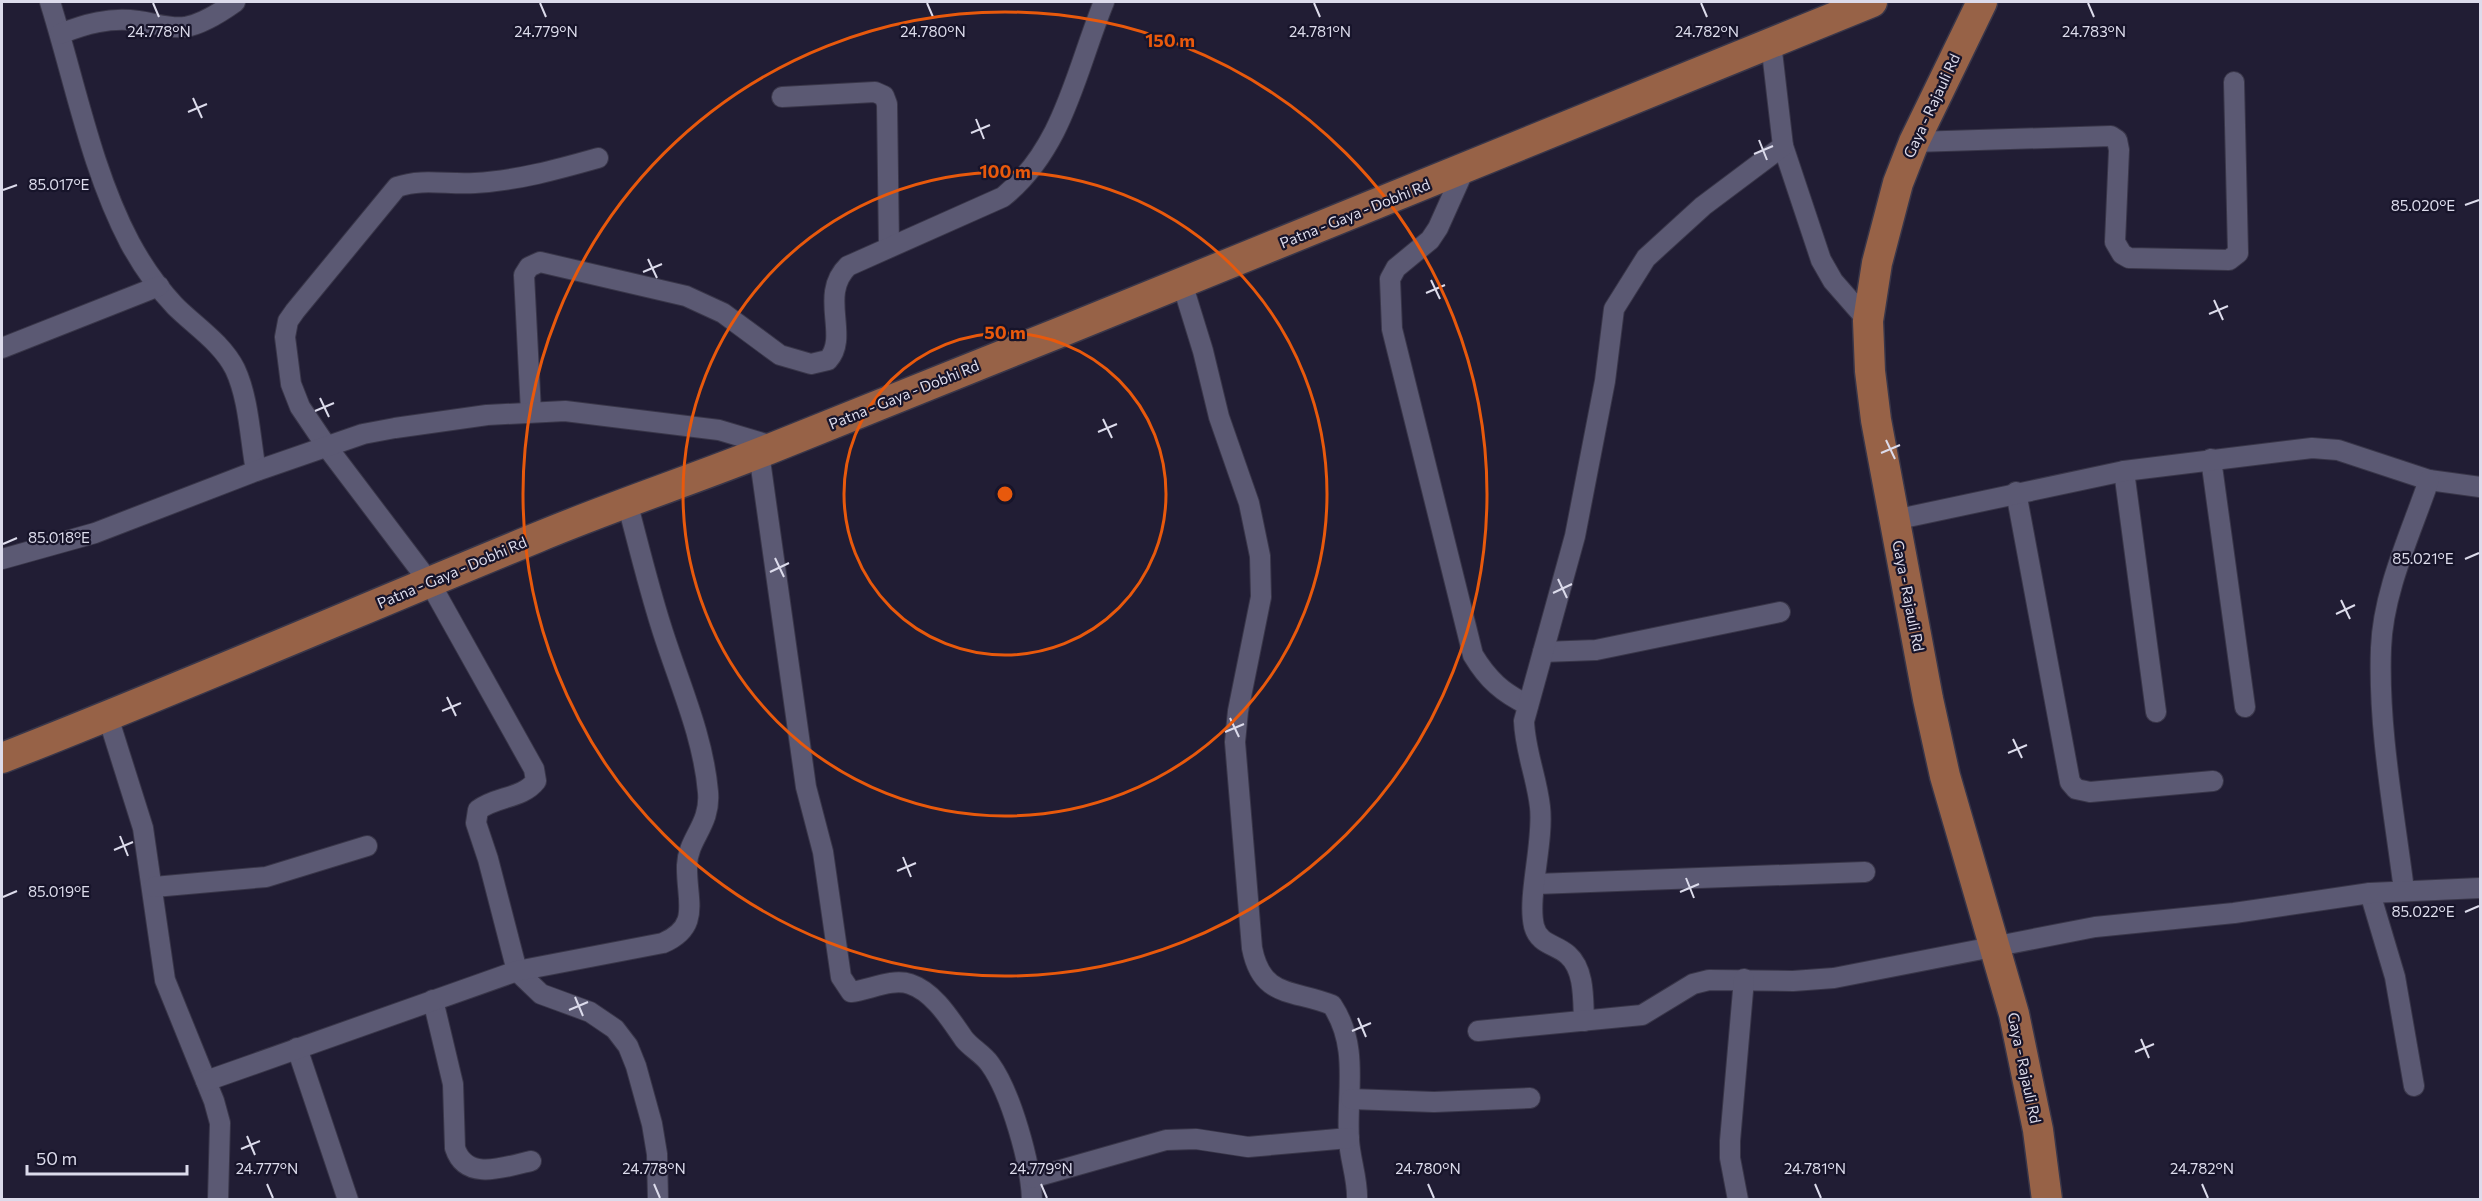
<svg xmlns="http://www.w3.org/2000/svg" width="2482" height="1201" viewBox="0 0 2482 1201" font-family="Commissioner,sans-serif">
<style>
.lines{fill:none;stroke-linecap:round;stroke-linejoin:round}
.street-casing{stroke:#393649;stroke-width:22}
.primary-casing{stroke:#393649;stroke-width:33}
.street{stroke:#5b5973;stroke-width:20}
.primary{stroke:#976247;stroke-width:30}
.ticks{fill:none;stroke:#dcdbeb;stroke-width:2}
.ring{fill:none;stroke:#e8590c;stroke-width:3}
.labels{text-anchor:middle;stroke-width:4.5;stroke-linejoin:round;paint-order:stroke}
.street-label{font-size:15px;fill:#dcdbeb;stroke:#17142a}
.ticks-label{font-size:15px;text-anchor:middle;fill:#dcdbeb;stroke:#17142a;stroke-width:4.5;stroke-linejoin:round;paint-order:stroke}
.centre{fill:#e8590c;stroke:#17142a;stroke-width:3}
.ring-label{font-size:18px;text-anchor:middle;font-weight:bold;fill:#e8590c;stroke:#17142a;stroke-width:4.5;stroke-linejoin:round;paint-order:stroke}
</style>
<rect width="100%" height="100%" fill="#211d34"/>
<g class="lines">
<g class="street-casing">
<g id="street">
<path d="M 50,2 C 75,82 91,169 130,243 C 142,265 158,288 175,306 C 195,326 222,343 235,369 C 249,399 250,438 256,471"/>
<path d="M 60,34 C 85,24 110,17 138,21 C 154,23 169,29 185,27 C 203,24 221,12 235,2"/>
<path d="M 782,97 L 875,92 L 884,96 L 887,104 L 889,247"/>
<path d="M 1914,142 L 2111,136 L 2117,140 L 2119,150 L 2115,242 L 2122,254 L 2129,258 L 2229,260 L 2238,253 L 2234,82"/>
<path d="M 1783,146 L 1821,260 L 1833,281 L 1868,321"/>
<path d="M 598,158 C 559,169 516,181 475,183 C 448,185 423,178 397,187 L 295,311 L 288,321 L 285,337 L 291,384 L 300,407 L 327,447 L 430,583 L 534,769 L 536,781 C 522,799 496,796 478,810 L 476,823 L 488,859 L 517,971 L 541,994 L 590,1012 L 615,1029 L 628,1046 L 636,1066 L 652,1124 L 657,1154 L 658,1200"/>
<path d="M 1464,170 L 1438,228 L 1430,240 L 1396,268 L 1390,279 L 1392,329 L 1473,655 C 1488,680 1503,693 1528,705"/>
<path d="M 1182,283 L 1203,351 L 1219,417 L 1249,503 L 1260,556 L 1261,597 L 1238,711 L 1235,742 L 1252,948 C 1262,999 1293,989 1332,1005 C 1360,1047 1346,1093 1349,1140 C 1350,1160 1358,1179 1357,1200"/>
<path d="M 2,348 L 159,286"/>
<path d="M 531,412 L 524,275 L 529,267 L 540,262 L 686,296 L 723,313 L 780,355 L 811,364 L 828,360 C 850,336 818,295 848,266 L 1003,197 C 1064,148 1076,70 1104,2"/>
<path d="M 759,453 L 806,787 L 823,852 L 841,977 L 851,992 C 869,990 892,978 910,984 C 934,992 950,1019 964,1039 C 971,1048 983,1054 990,1064 C 1011,1093 1031,1164 1032,1200"/>
<path d="M 2211,459 L 2245,707"/>
<path d="M 2124,471 L 2156,712"/>
<path d="M 2016,492 L 2070,782 L 2076,789 L 2090,792 L 2213,781"/>
<path d="M 1894,520 L 2124,471 L 2312,448 L 2338,450 L 2429,480 L 2480,487"/>
<path d="M 2,559 L 95,533 L 256,471 L 363,434 L 395,428 L 487,415 L 565,411 L 719,430 L 776,447"/>
<path d="M 1543,652 L 1596,650 L 1780,612"/>
<path d="M 108,717 L 143,828 L 165,980 L 214,1101 L 220,1123 L 218,1200"/>
<path d="M 1536,884 L 1865,872"/>
<path d="M 154,887 L 266,877 L 367,846"/>
<path d="M 2404,890 C 2394,811 2378,728 2381,648 C 2383,591 2411,533 2429,480"/>
<path d="M 2370,893 L 2395,977 L 2414,1086"/>
<path d="M 433,1000 L 453,1084 L 455,1148 C 466,1182 505,1167 531,1161"/>
<path d="M 1584,1021 C 1583,1000 1585,970 1568,955 C 1556,944 1539,945 1534,926 C 1527,897 1544,842 1540,807 C 1537,778 1525,751 1524,721 L 1575,536 L 1605,381 L 1614,309 L 1646,258 L 1703,206 L 1783,146 L 1771,43"/>
<path d="M 1478,1031 L 1642,1015 L 1693,984 L 1709,980 L 1793,981 L 1834,978 L 2095,927 L 2234,913 L 2370,893 L 2480,888"/>
<path d="M 297,1048 L 348,1200"/>
<path d="M 206,1081 L 517,971 L 663,943 C 702,926 686,900 687,865 C 688,838 711,825 708,792 C 703,734 678,681 661,626 C 648,585 638,543 627,502"/>
<path d="M 1351,1099 L 1434,1102 L 1530,1098"/>
<path d="M 1032,1178 L 1166,1140 L 1196,1139 L 1248,1147 L 1349,1138"/>
<path d="M 1738,1200 L 1730,1158 L 1730,1141 L 1744,979"/>
</g>
</g>
<g class="primary-casing">
<g id="primary">
<path d="M 1982,2 L 1914,142 L 1898,183 L 1877,263 L 1868,321 L 1870,371 L 1876,420 L 1928,699 L 1945,776 L 2014,1014 L 2038,1130 L 2047,1200"/>
<path d="M 2,758 C 181,688 358,611 536,538 C 617,504 701,477 782,444 C 1146,298 1510,151 1872,2"/>
</g>
</g>
<use href="#street" class="street"/>
<use href="#primary" class="primary"/>
</g>
<path class="ticks" d="M 153,3 L 159,17M 540,3 L 546,17M 927,3 L 933,17M 1314,3 L 1320,17M 1701,3 L 1707,17M 2088,3 L 2094,17M 193,98 L 202,118M 188,112 L 207,104M 976,119 L 984,139M 971,133 L 990,125M 1759,140 L 1767,160M 1754,154 L 1773,146M 3,190 L 17,185M 2465,205 L 2479,200M 648,259 L 657,278M 643,272 L 662,264M 1431,280 L 1440,299M 1426,293 L 1445,285M 2214,300 L 2223,320M 2209,314 L 2228,306M 320,398 L 329,417M 315,411 L 334,403M 1103,419 L 1112,438M 1098,432 L 1117,424M 1886,440 L 1895,459M 1881,453 L 1900,445M 3,544 L 17,538M 775,558 L 784,577M 2465,559 L 2479,553M 770,572 L 789,563M 1558,579 L 1567,598M 1553,593 L 1572,584M 2341,600 L 2350,619M 2336,614 L 2355,605M 447,697 L 456,716M 442,711 L 461,703M 1230,718 L 1239,737M 1225,732 L 1244,724M 2013,739 L 2022,758M 2008,753 L 2027,745M 120,836 L 128,856M 114,850 L 133,842M 903,857 L 911,877M 897,871 L 916,863M 1686,878 L 1694,898M 1680,892 L 1699,884M 3,897 L 17,891M 2465,912 L 2479,906M 575,997 L 583,1016M 569,1010 L 588,1002M 1358,1018 L 1366,1037M 1352,1031 L 1371,1023M 2141,1039 L 2149,1058M 2135,1052 L 2154,1044M 247,1136 L 255,1155M 241,1149 L 260,1141M 267,1184 L 273,1198M 654,1184 L 660,1198M 1041,1184 L 1047,1198M 1428,1184 L 1434,1198M 1815,1184 L 1821,1198M 2202,1184 L 2208,1198"/>
<g class="ring">
<circle cx="1005" cy="494" r="161"/>
<circle cx="1005" cy="494" r="322"/>
<circle cx="1005" cy="494" r="482"/>
</g>
<g class="labels">
<g class="street-label">
<text transform="translate(1932 106) rotate(-65)" y="5">Gaya - Rajauli Rd</text>
<text transform="translate(1355 214) rotate(-22)" y="5">Patna - Gaya - Dobhi Rd</text>
<text transform="translate(904 395) rotate(-22)" y="5">Patna - Gaya - Dobhi Rd</text>
<text transform="translate(452 573) rotate(-23)" y="5">Patna - Gaya - Dobhi Rd</text>
<text transform="translate(1908 596) rotate(79)" y="5">Gaya - Rajauli Rd</text>
<text transform="translate(2024 1068) rotate(78)" y="5">Gaya - Rajauli Rd</text>
</g>
</g>
<g class="ticks-label">
<text x="159" y="37">24.778°N</text>
<text x="546" y="37">24.779°N</text>
<text x="933" y="37">24.780°N</text>
<text x="1320" y="37">24.781°N</text>
<text x="1707" y="37">24.782°N</text>
<text x="2094" y="37">24.783°N</text>
<text x="59" y="190">85.017°E</text>
<text x="2423" y="211">85.020°E</text>
<text x="59" y="543">85.018°E</text>
<text x="2423" y="564">85.021°E</text>
<text x="59" y="897">85.019°E</text>
<text x="2423" y="917">85.022°E</text>
<text x="267" y="1174">24.777°N</text>
<text x="654" y="1174">24.778°N</text>
<text x="1041" y="1174">24.779°N</text>
<text x="1428" y="1174">24.780°N</text>
<text x="1815" y="1174">24.781°N</text>
<text x="2202" y="1174">24.782°N</text>
</g>
<circle cx="1005" cy="494" r="9" class="centre"/>
<g class="ring-label">
<text x="1170" y="47">150 m</text>
<text x="1005" y="178">100 m</text>
<text x="1005" y="339">50 m</text>
</g>
<rect width="2482" height="1201" fill="none" stroke="#dcdbeb" stroke-width="6"/>
<path d="M27 1165v9h160v-9" fill="none" stroke="#dcdbeb" stroke-width="3"/>
<text x="36" y="1165" font-size="18" fill="#dcdbeb" stroke="#17142a" stroke-width="4.5" paint-order="stroke">50 m</text>
</svg>
